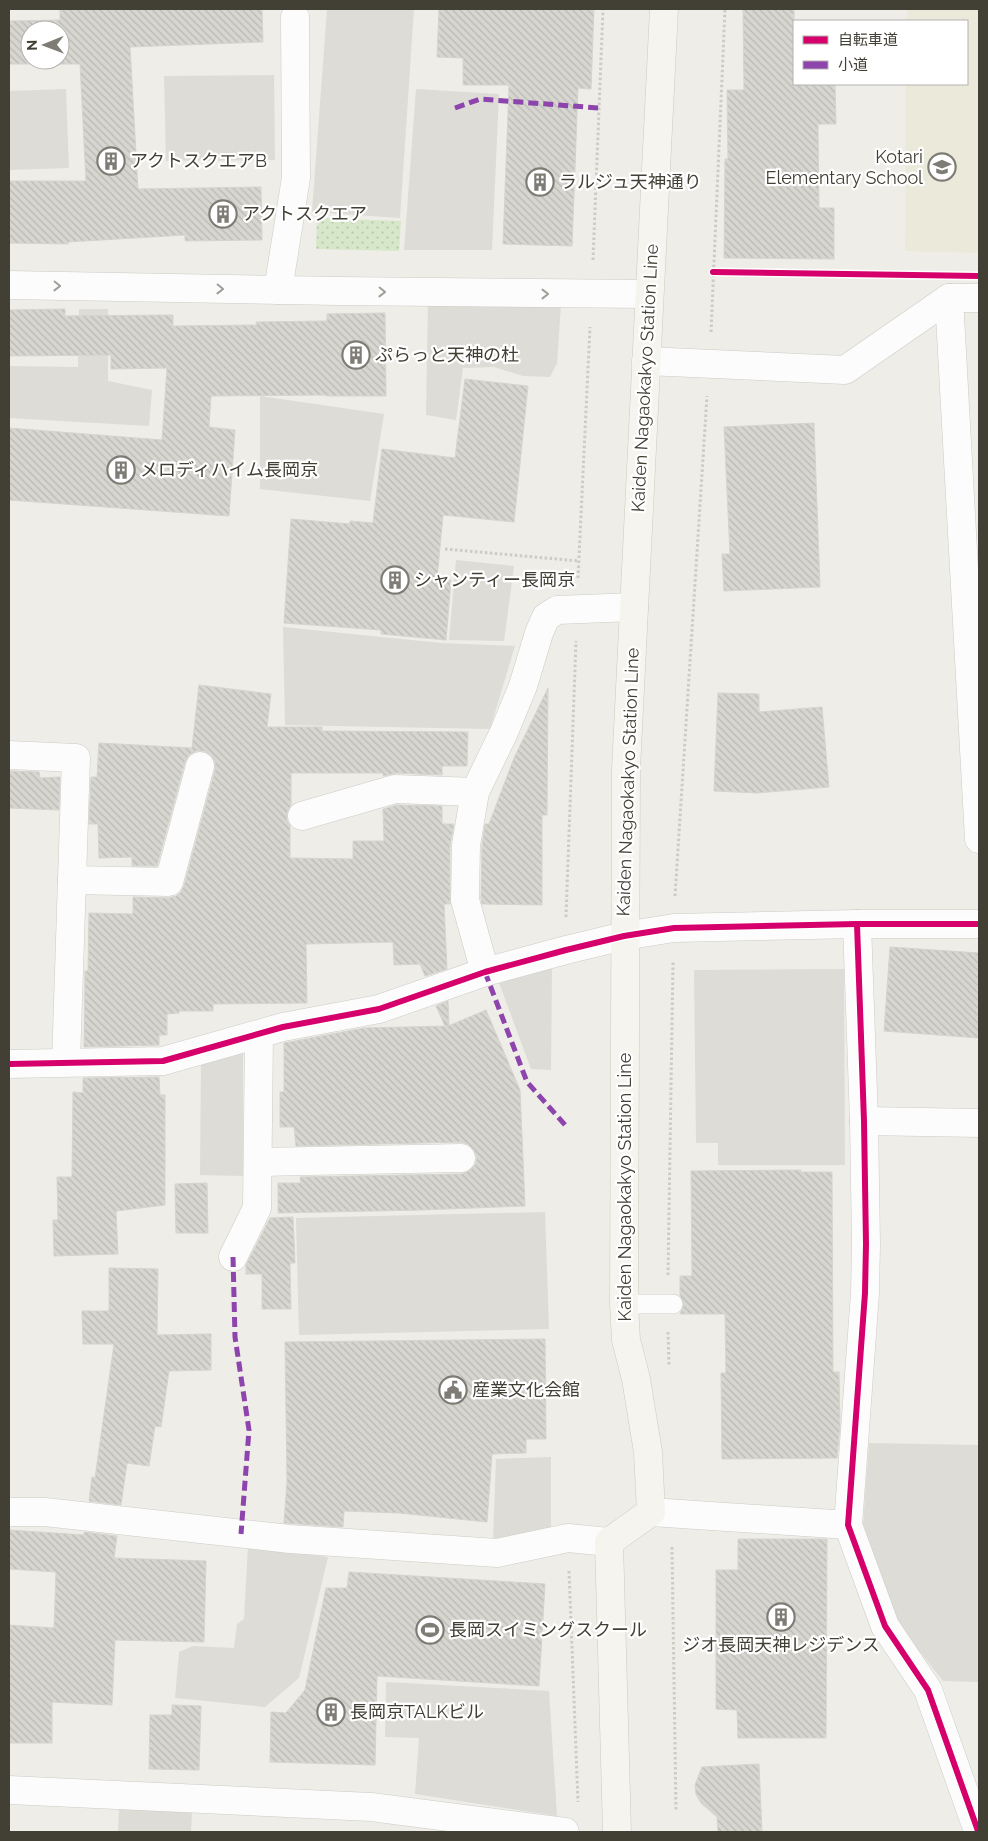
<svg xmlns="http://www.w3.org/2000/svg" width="988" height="1841" viewBox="0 0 988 1841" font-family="Raleway,'Noto Sans JP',sans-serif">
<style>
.education{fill:#ebe9da}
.grass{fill:url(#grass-dots)}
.parking{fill:#dddcd7}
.building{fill:url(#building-back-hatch);stroke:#d6d4ce;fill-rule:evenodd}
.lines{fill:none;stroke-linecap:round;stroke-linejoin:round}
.lane-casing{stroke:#cccbc5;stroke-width:20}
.street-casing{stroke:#cccbc5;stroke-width:29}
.secondary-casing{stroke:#cccbbf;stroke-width:29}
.path{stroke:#cccbc6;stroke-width:3;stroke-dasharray:2.5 2.5;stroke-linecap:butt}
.lane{stroke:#fcfcfc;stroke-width:19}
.street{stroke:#fcfcfc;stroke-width:28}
.secondary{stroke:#f5f4ee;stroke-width:28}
.quiet{stroke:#8e44ad;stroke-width:5;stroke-dasharray:10 5;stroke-linecap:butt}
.cycleway-casing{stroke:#fff;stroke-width:9}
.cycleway{stroke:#d6006c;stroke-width:6}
.oneway{stroke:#9f9e98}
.labels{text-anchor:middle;stroke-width:4.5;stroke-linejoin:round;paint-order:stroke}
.poi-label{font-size:18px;fill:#423f35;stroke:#fff;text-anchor:start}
.street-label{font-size:18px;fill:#423f35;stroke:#fff}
</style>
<defs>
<pattern id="grass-dots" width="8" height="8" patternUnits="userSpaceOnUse" patternTransform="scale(1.25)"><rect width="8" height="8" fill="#d7e7c9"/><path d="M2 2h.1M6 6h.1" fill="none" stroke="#bac7ad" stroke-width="1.8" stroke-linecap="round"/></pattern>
<pattern id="building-back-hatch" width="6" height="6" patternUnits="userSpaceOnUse" patternTransform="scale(1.25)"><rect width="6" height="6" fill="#d7d6d0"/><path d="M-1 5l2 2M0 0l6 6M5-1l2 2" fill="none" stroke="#bab9b3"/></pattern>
</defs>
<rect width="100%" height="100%" fill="#eeede8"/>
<path class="education" d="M 907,9 L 979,9 L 979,253 L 905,251 L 906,84 L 967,84 L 967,21 L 907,21 Z"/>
<path class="grass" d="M 317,218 L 401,221 L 399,251 L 316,249 Z"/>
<g class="parking">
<path d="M 327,9 L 414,9 L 400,218 L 312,212 Z"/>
<path d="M 274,75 L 275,160 L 166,161 L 164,76 Z"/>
<path d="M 66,89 L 69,168 L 9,170 L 9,91 Z"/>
<path d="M 416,89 L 499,94 L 492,250 L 404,250 Z"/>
<path d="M 428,301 L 561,305 L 557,363 L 550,377 L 523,376 L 494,367 L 463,368 L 456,420 L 426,415 Z"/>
<path d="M 79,309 L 108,309 L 108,381 L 152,390 L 149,426 L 9,418 L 9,366 L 78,367 Z"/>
<path d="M 260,396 L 384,414 L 370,501 L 260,489 Z"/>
<path d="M 456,560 L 514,566 L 504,641 L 449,640 Z"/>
<path d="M 283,627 L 441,643 L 515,646 L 490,729 L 285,725 Z"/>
<path d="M 552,967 L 551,1070 L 531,1069 L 498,980 Z"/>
<path d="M 844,969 L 845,1165 L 718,1165 L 718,1143 L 696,1143 L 694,970 Z"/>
<path d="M 243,1052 L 243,1176 L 200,1175 L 201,1065 Z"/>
<path d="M 545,1212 L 549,1329 L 299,1335 L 296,1218 Z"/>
<path d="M 869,1443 L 979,1445 L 979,1682 L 943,1681 L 893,1618 L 863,1526 Z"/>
<path d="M 551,1457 L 551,1528 L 493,1539 L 496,1459 Z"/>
<path d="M 248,1547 L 328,1557 L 299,1678 L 265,1707 L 175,1698 L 179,1652 L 193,1646 L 234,1648 L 237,1624 L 244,1619 Z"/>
<path d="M 386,1682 L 549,1691 L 557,1816 L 415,1794 L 419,1738 L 385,1737 Z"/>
<path d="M 119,1809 L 192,1811 L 191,1832 L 118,1832 Z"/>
</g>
<g class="building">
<path d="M 97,9 L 262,9 L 263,42 L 130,47 L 138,189 L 261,187 L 262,240 L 185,241 L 185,235 L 68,242 L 68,244 L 9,243 L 9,181 L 86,181 L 80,64 L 9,64 L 9,21 L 60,20 L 60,10 ZM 30,30 L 60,30 L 60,60 L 30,60 Z"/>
<path d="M 439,9 L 594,9 L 591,89 L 578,88 L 572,246 L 503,244 L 509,85 L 463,85 L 463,58 L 437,57 Z"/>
<path d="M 743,9 L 794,9 L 794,84 L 835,84 L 836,124 L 818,124 L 819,208 L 834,208 L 834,259 L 724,258 L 725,159 L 728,159 L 727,90 L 744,90 Z"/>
<path d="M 65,309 L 65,316 L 173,315 L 173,326 L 257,325 L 256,322 L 327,321 L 327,314 L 385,313 L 386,396 L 327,396 L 327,395 L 211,396 L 209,427 L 235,430 L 229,516 L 9,500 L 9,428 L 162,440 L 167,368 L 111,369 L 111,355 L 9,356 L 9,310 Z"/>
<path d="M 465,379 L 528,386 L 514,522 L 443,515 L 437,579 L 451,580 L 446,640 L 381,634 L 381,630 L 284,623 L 291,519 L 350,524 L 350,521 L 373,523 L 382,449 L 455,458 Z"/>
<path d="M 814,423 L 820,587 L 724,591 L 722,554 L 730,554 L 724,427 Z"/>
<path d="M 199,685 L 271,694 L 267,727 L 322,727 L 322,731 L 468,732 L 467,766 L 442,766 L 442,775 L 396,773 L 383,776 L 383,773 L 291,773 L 291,805 L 287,813 L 287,820 L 290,826 L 290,858 L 353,859 L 353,841 L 384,841 L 383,809 L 397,805 L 442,806 L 442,824 L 454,824 L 450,845 L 450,904 L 444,904 L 447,969 L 425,976 L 420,964 L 394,965 L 393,942 L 306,944 L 307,1003 L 213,1004 L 213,1011 L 179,1011 L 179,1013 L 167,1014 L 167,1035 L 159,1035 L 159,1045 L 84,1047 L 85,971 L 88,971 L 89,913 L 133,914 L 133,897 L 169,898 L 176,896 L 181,892 L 184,886 L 215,770 L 215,762 L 211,755 L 204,751 L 196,751 L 189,755 L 185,762 L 157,866 L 132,866 L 132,857 L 99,858 L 98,824 L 89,824 L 91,777 L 97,777 L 99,743 L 192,748 Z"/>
<path d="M 548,688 L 547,815 L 542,815 L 542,905 L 482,904 L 481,898 L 482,846 L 485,824 L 489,824 L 514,758 Z"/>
<path d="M 718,693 L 759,694 L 759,712 L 822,707 L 829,787 L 757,793 L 714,791 Z"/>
<path d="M 9,771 L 39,772 L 40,778 L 60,777 L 59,810 L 9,808 Z"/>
<path d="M 890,947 L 979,953 L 979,1038 L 884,1031 Z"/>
<path d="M 448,1001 L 449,1025 L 445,1026 L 436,1006 Z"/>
<path d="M 486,1010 L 520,1090 L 525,1206 L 421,1210 L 278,1213 L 278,1183 L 301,1183 L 300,1177 L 461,1174 L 469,1171 L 475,1165 L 477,1158 L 474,1150 L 468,1144 L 461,1142 L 296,1146 L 294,1127 L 280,1127 L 280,1092 L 284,1092 L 284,1043 L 364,1028 L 448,1026 Z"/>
<path d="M 159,1077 L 160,1095 L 165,1095 L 165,1205 L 116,1211 L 118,1254 L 54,1256 L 53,1220 L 58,1220 L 57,1177 L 72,1177 L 73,1092 L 83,1093 L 83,1078 Z"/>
<path d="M 801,1170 L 801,1172 L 832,1172 L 833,1372 L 839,1372 L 840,1426 L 837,1458 L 722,1459 L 721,1373 L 726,1373 L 725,1314 L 680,1314 L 684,1304 L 680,1296 L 680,1276 L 692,1276 L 691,1171 Z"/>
<path d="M 207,1183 L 208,1233 L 176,1233 L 175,1184 Z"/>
<path d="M 293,1217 L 295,1263 L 290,1263 L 291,1309 L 262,1309 L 262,1274 L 246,1274 L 246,1265 L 270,1218 Z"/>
<path d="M 109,1268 L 158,1269 L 157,1335 L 211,1334 L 211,1370 L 169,1371 L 161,1427 L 155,1426 L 149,1466 L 127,1463 L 121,1505 L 89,1501 L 92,1477 L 95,1478 L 114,1344 L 83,1344 L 82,1311 L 109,1311 Z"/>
<path d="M 545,1339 L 546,1439 L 526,1439 L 526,1453 L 492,1454 L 487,1522 L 399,1513 L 344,1511 L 343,1527 L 284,1523 L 287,1481 L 285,1342 Z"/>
<path d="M 9,1530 L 84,1535 L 84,1532 L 117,1536 L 114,1558 L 206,1561 L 204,1642 L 115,1640 L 112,1705 L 52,1702 L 52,1743 L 9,1743 L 9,1625 L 54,1628 L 56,1572 L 9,1569 Z"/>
<path d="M 738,1539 L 827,1539 L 826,1738 L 738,1738 L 737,1710 L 716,1709 L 716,1570 L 738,1570 Z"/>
<path d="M 349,1572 L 545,1584 L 539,1686 L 377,1676 L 375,1765 L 270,1762 L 271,1712 L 286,1713 L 305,1690 L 326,1588 L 347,1588 Z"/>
<path d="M 172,1705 L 201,1706 L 199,1770 L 149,1769 L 150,1715 L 172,1715 Z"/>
<path d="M 759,1764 L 762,1832 L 718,1832 L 717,1817 L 701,1803 L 696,1794 L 695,1785 L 702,1767 Z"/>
</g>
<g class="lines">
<g class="lane-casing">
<path id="lane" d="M 624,1304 L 673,1304"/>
</g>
<g class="street-casing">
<g id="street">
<path d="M 9,285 L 338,291 L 649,294"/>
<path d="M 278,290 L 296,178 L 295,17"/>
<path d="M 949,298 L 979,839"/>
<path d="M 646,361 L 845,370 L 949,298 L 979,298"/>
<path d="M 9,755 L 76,758 L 66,1062"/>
<path d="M 302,816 L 395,789 L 475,792"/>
<path d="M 72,880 L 169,882 L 200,766"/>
<path d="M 857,924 L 864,1121 L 866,1244 L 865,1293 L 848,1525 L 885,1626 L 928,1690 L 978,1831"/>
<path d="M 485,972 L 465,900 L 466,845 L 475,792 L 504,732 L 523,686 L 539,633 L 546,617 L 557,610 L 634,607"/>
<path d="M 9,1064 L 163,1061 L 283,1027 L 379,1009 L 485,972 L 566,950 L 624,936 L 674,928 L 857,924 L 979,924"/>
<path d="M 864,1121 L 979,1123"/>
<path d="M 259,1162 L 461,1158"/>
<path d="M 233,1257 L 257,1208 L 259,1035"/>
<path d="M 9,1512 L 45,1512 L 290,1539 L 497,1553 L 568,1538 L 609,1542"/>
<path d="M 651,1512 L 848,1525"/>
<path d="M 9,1790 L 371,1807 L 565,1832"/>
</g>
</g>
<g class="secondary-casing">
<path id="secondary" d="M 617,1832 L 609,1542 L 651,1512 L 648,1452 L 636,1379 L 626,1340 L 624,1304 L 626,769 L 664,9"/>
</g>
<g class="path">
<path d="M 593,260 L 603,9"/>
<path d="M 711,332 L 725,9"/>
<path d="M 445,549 L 579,561"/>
<path d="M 578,578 L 590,327"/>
<path d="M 675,896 L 707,396"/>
<path d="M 566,917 L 576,641"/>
<path d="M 668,1275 L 673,962"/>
<path d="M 668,1332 L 669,1365"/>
<path d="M 672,1547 L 676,1811"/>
<path d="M 569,1571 L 578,1802"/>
</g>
<use href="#lane" class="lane"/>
<use href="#street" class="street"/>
<use href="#secondary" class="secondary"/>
<g class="quiet">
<path d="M 455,108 L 480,99 L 599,108"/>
<path d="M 485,972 L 527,1082 L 566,1126"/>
<path d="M 233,1257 L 235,1337 L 249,1430 L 241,1534"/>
</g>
<g class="cycleway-casing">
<g id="cycleway">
<path d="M 713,272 L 979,276"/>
<path d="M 857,924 L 864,1121 L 866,1244 L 865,1293 L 848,1525 L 885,1626 L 928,1690 L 978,1831"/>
<path d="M 9,1064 L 163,1061 L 283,1027 L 379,1009 L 485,972 L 566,950 L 624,936 L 674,928 L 857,924 L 979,924"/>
</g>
</g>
<use href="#cycleway" class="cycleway"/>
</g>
<defs><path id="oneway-chevron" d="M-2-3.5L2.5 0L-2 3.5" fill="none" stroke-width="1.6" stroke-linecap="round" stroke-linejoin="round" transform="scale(1.25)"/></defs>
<g class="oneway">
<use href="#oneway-chevron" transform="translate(57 286) rotate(1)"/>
<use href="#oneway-chevron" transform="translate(220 289) rotate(1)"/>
<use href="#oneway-chevron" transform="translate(382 292) rotate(1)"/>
<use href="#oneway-chevron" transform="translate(545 294)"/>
</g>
<defs>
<g id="building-ring" transform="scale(1.4375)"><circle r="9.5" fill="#fff" stroke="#7e7c74" stroke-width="1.5"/><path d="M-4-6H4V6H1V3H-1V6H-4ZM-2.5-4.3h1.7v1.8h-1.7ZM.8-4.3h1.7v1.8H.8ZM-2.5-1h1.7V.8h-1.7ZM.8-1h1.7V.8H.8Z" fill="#7e7c74"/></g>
<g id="school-ring" transform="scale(1.4375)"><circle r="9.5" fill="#fff" stroke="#7e7c74" stroke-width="1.5"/><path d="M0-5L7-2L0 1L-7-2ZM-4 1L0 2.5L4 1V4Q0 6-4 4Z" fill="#7e7c74"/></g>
<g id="civic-ring" transform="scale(1.4375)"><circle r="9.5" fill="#fff" stroke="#7e7c74" stroke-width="1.5"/><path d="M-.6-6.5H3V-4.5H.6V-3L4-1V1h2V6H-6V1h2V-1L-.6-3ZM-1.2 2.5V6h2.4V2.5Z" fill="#7e7c74"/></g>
<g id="stadium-ring" transform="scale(1.4375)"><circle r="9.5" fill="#fff" stroke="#7e7c74" stroke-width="1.5"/><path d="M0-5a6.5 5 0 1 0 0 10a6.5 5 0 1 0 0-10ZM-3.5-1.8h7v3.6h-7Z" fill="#7e7c74"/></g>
</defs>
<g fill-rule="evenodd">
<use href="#building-ring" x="111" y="161"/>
<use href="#school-ring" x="942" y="167"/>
<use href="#building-ring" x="540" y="182"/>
<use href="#building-ring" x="223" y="214"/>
<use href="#building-ring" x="356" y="355"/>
<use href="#building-ring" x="121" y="470"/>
<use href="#building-ring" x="395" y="580"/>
<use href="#civic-ring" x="453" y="1390"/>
<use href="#building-ring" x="781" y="1617"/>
<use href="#stadium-ring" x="430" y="1630"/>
<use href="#building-ring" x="331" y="1712"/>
</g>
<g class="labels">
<g class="poi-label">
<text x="923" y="163" text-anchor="end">Kotari<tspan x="923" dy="21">Elementary School</tspan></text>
<text x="130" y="167">アクトスクエアB</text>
<text x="559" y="188">ラルジュ天神通り</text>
<text x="242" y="220">アクトスクエア</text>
<text x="375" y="361">ぷらっと天神の杜</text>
<text x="140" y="476">メロディハイム長岡京</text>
<text x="414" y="586">シャンティー長岡京</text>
<text x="472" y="1396">産業文化会館</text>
<text x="449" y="1636">長岡スイミングスクール</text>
<text x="781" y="1651" text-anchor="middle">ジオ長岡天神レジデンス</text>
<text x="350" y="1718">長岡京TALKビル</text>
</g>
<g class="street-label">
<text transform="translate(645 378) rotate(-87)" y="6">Kaiden Nagaokakyo Station Line</text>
<text transform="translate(628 782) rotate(-88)" y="6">Kaiden Nagaokakyo Station Line</text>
<text transform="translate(625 1187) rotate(-90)" y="6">Kaiden Nagaokakyo Station Line</text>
</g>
</g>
<rect width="988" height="1841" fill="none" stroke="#423f35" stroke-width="20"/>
<rect x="793" y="20" width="175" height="65" fill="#ffffff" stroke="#b3b2ae"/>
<rect x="803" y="36" width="25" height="8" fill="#d6006c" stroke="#b3b2ae"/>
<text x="838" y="45" font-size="15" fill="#423f35">自転車道</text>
<rect x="803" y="61" width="25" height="8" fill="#8e44ad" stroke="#b3b2ae"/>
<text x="838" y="70" font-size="15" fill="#423f35">小道</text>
<g transform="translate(45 45) rotate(269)"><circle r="24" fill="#ffffff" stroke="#b3b2ae"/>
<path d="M0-4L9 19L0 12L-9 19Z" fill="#7e7c74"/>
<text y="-8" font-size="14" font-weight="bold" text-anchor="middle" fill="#423f35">N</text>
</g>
</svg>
